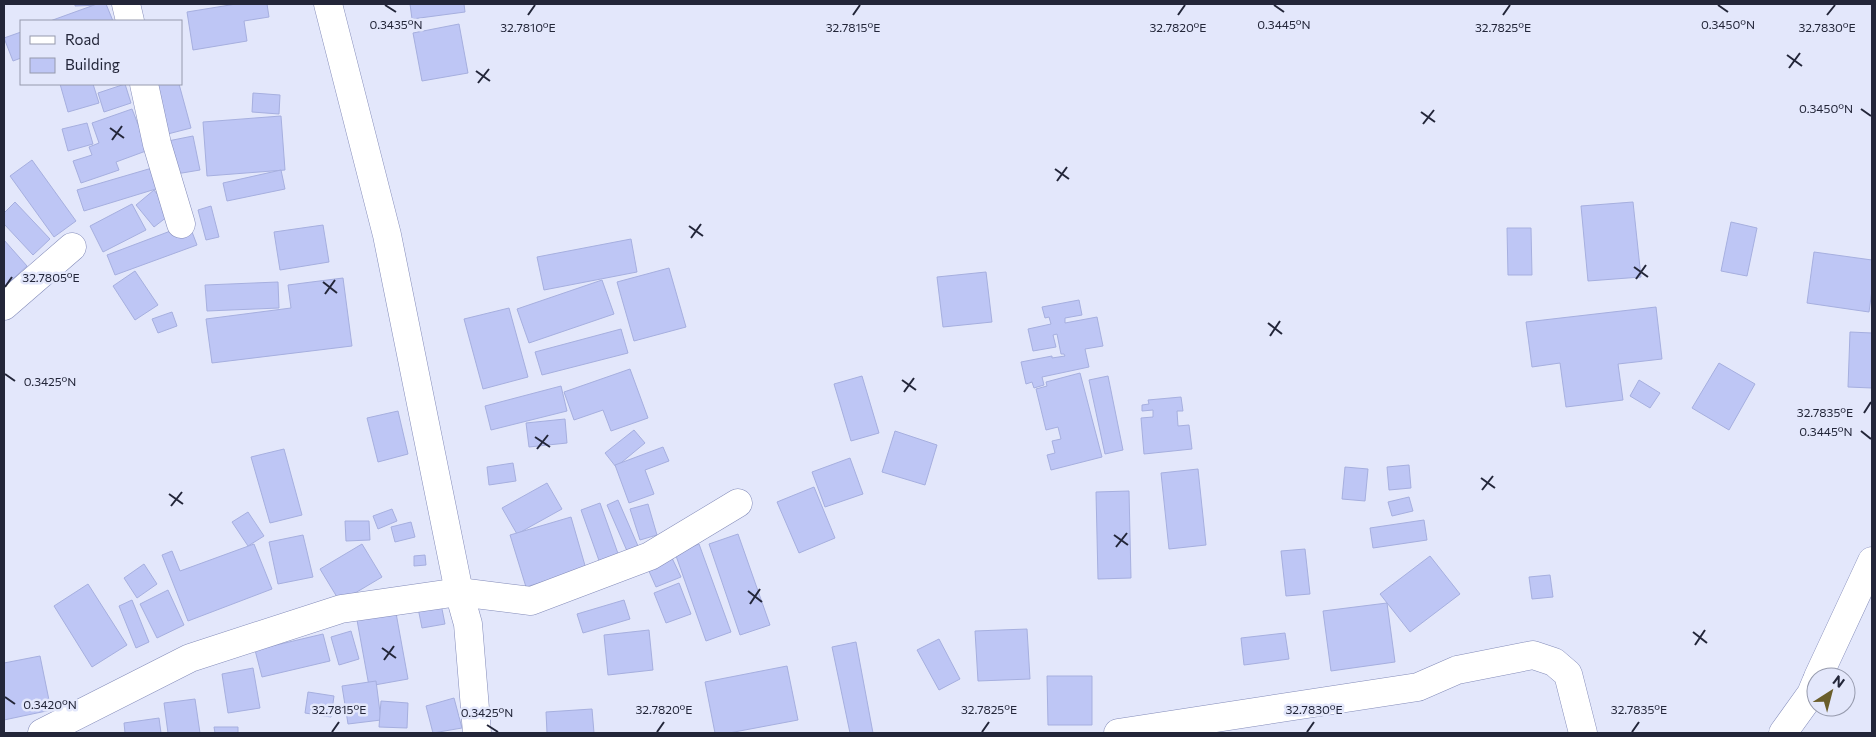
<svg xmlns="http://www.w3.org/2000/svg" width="1876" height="737" viewBox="0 0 1876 737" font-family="Commissioner,sans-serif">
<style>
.building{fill:#bec6f5;stroke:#a6afdf}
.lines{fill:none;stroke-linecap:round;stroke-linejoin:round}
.minor-casing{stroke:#838bb9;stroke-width:29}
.tertiary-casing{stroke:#838bb9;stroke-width:29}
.minor{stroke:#fff;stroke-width:28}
.tertiary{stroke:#fff;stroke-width:28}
.ticks{fill:none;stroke:#232639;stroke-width:2}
.ticks-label{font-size:12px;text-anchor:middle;fill:#232639;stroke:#e3e7fb;stroke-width:5;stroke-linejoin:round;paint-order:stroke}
</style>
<rect width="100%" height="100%" fill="#e3e7fb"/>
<g class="building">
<path d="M 75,4 L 101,4 L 101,5 L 75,6 Z"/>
<path d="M 97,4 L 106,4 L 113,21 L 50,21 Z"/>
<path d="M 236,4 L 267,4 L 269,17 L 244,21 L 247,41 L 193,50 L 187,12 Z"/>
<path d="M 410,4 L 464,4 L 465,12 L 412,19 Z"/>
<path d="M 459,24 L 468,73 L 422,81 L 413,33 Z"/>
<path d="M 21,32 L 21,58 L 13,61 L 4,38 Z"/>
<path d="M 60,84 L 93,84 L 99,103 L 68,112 Z"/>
<path d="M 125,84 L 131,103 L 104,112 L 98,93 Z"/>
<path d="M 146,84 L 179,84 L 191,128 L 160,136 Z"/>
<path d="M 253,93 L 280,95 L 279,114 L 252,112 Z"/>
<path d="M 132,109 L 139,127 L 147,125 L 154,148 L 116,162 L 119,170 L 81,183 L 73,161 L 92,155 L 89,147 L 99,143 L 92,123 Z"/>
<path d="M 281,116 L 285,170 L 207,176 L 203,122 Z"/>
<path d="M 87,123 L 93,144 L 68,151 L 62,129 Z"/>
<path d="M 193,136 L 200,170 L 170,175 L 163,142 Z"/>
<path d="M 32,160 L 76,221 L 54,237 L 10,176 Z"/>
<path d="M 152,168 L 159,188 L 84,211 L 77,190 Z"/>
<path d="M 281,170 L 285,189 L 227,201 L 223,183 Z"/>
<path d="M 154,190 L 172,213 L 154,227 L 136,205 Z"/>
<path d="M 15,202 L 50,239 L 33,255 L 4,224 L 4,213 Z"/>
<path d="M 1633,202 L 1641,277 L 1588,281 L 1581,206 Z"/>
<path d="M 132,204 L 146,230 L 103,252 L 90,226 Z"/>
<path d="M 211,206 L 219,237 L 206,240 L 198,210 Z"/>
<path d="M 1731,222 L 1757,228 L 1747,276 L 1721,271 Z"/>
<path d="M 189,224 L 197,245 L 115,275 L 107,255 Z"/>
<path d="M 323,225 L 329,262 L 280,270 L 274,232 Z"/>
<path d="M 1507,228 L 1531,228 L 1532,275 L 1508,275 Z"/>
<path d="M 631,239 L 637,272 L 544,290 L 537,257 Z"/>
<path d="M 4,240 L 27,266 L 4,287 Z"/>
<path d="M 1814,252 L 1872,260 L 1872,290 L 1869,312 L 1807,303 Z"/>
<path d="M 669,268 L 686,327 L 634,341 L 617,282 Z"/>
<path d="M 135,271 L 158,305 L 135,320 L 113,286 Z"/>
<path d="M 986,272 L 992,322 L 943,327 L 937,277 Z"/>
<path d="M 343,278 L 352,346 L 212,363 L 206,319 L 291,308 L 288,285 Z"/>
<path d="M 602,280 L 614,314 L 529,343 L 517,309 Z"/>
<path d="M 278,282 L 279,308 L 207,311 L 205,285 Z"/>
<path d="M 1079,300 L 1082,315 L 1065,318 L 1065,323 L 1097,317 L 1103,346 L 1085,349 L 1089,367 L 1042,377 L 1044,385 L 1034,388 L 1032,382 L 1026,384 L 1021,362 L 1052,356 L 1052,358 L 1065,356 L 1064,354 L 1061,354 L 1057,334 L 1053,335 L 1056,347 L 1033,351 L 1028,329 L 1051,324 L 1049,317 L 1045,318 L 1042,307 Z"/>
<path d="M 1656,307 L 1662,359 L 1618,364 L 1623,400 L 1566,407 L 1560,363 L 1532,367 L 1526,322 Z"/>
<path d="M 509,308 L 528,377 L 483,389 L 464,319 Z"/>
<path d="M 172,312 L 177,326 L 158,333 L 152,319 Z"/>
<path d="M 621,329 L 628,353 L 542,375 L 535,352 Z"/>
<path d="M 1850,332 L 1872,333 L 1872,388 L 1848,387 Z"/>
<path d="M 1719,363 L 1755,384 L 1729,430 L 1692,408 Z"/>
<path d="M 630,369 L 648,418 L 611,431 L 603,410 L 574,420 L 564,392 Z"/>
<path d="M 1080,373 L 1102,457 L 1051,470 L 1047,455 L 1055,453 L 1052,441 L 1061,439 L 1058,427 L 1046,430 L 1036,389 L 1047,386 L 1046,382 Z"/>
<path d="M 862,376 L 879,433 L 851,441 L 834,384 Z"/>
<path d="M 1108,376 L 1123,450 L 1105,454 L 1089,380 Z"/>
<path d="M 1639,380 L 1660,393 L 1650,408 L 1630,396 Z"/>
<path d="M 561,386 L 567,411 L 491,430 L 485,406 Z"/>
<path d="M 1181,397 L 1183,411 L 1177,411 L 1178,426 L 1189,425 L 1192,449 L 1144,454 L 1141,418 L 1153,417 L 1153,410 L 1142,411 L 1142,405 L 1149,404 L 1148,400 Z"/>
<path d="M 398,411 L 408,454 L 378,462 L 367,418 Z"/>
<path d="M 565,419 L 567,443 L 529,447 L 526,423 Z"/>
<path d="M 634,430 L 645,443 L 616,467 L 605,453 Z"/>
<path d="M 895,431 L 937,445 L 925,485 L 882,472 Z"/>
<path d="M 663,447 L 669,461 L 645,470 L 654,494 L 629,503 L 615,465 Z"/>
<path d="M 284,449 L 302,515 L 270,523 L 251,457 Z"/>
<path d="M 850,458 L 863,494 L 825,507 L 812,472 Z"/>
<path d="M 513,463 L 516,481 L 489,485 L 487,467 Z"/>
<path d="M 1409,465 L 1411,488 L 1389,490 L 1387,467 Z"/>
<path d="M 1345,467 L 1368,469 L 1365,501 L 1342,499 Z"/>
<path d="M 1198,469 L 1206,545 L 1169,549 L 1161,473 Z"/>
<path d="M 547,483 L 562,509 L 517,534 L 502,508 Z"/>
<path d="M 814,487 L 835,538 L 799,553 L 777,502 Z"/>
<path d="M 1129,491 L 1131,578 L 1098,579 L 1096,492 Z"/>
<path d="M 1409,497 L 1413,511 L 1392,516 L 1388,502 Z"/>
<path d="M 618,500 L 638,546 L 627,551 L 607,505 Z"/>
<path d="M 600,503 L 621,562 L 602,569 L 581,510 Z"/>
<path d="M 648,504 L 657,535 L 640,540 L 630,509 Z"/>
<path d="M 392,509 L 397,521 L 378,529 L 373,516 Z"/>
<path d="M 248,512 L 264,536 L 248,546 L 232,522 Z"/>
<path d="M 571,517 L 586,569 L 526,587 L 510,535 Z"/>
<path d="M 1424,520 L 1427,540 L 1373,548 L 1370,528 Z"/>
<path d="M 345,521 L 369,521 L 370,540 L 346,541 Z"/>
<path d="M 411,522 L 415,537 L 395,542 L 391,527 Z"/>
<path d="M 738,534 L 770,625 L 740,635 L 709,544 Z"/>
<path d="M 303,535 L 313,577 L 278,584 L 269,542 Z"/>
<path d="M 254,544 L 272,589 L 188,621 L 162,555 L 172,551 L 180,571 Z"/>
<path d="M 362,544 L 382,577 L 340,602 L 320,569 Z"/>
<path d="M 699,544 L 731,632 L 706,641 L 675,553 Z"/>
<path d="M 1305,549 L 1310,594 L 1286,596 L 1281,551 Z"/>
<path d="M 425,555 L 426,565 L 414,566 L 414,556 Z"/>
<path d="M 1430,556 L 1460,594 L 1410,632 L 1380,594 Z"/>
<path d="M 672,558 L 681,577 L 656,587 L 648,569 Z"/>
<path d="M 144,564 L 157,584 L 137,598 L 124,578 Z"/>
<path d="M 1550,575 L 1553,597 L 1532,599 L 1529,577 Z"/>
<path d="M 679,583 L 691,614 L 666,623 L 654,593 Z"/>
<path d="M 88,584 L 127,645 L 92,667 L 54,606 Z"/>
<path d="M 168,590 L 184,625 L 157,638 L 140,604 Z"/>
<path d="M 440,599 L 445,624 L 422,628 L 417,603 Z"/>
<path d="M 132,600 L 149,642 L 136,648 L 119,606 Z"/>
<path d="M 624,600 L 630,619 L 583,633 L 577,614 Z"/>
<path d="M 1387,603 L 1395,662 L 1331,671 L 1323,611 Z"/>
<path d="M 396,613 L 408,679 L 369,686 L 357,620 Z"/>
<path d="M 1027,629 L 1030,679 L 978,681 L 975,631 Z"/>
<path d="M 649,630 L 653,670 L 608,675 L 604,635 Z"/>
<path d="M 351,631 L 359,659 L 339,665 L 331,637 Z"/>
<path d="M 1285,633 L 1289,659 L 1244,665 L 1241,638 Z"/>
<path d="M 323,634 L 330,661 L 262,677 L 255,650 Z"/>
<path d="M 939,639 L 960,679 L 939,690 L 917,650 Z"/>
<path d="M 856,642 L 873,733 L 850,733 L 832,647 Z"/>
<path d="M 40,656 L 51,710 L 4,720 L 4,663 Z"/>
<path d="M 787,666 L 798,720 L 729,733 L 715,733 L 705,682 Z"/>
<path d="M 253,668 L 260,708 L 228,713 L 222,674 Z"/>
<path d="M 1047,676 L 1092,676 L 1092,725 L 1048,725 Z"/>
<path d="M 376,681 L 381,720 L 348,724 L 342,686 Z"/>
<path d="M 308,692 L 334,696 L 331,717 L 305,713 Z"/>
<path d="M 454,698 L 462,728 L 433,733 L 426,706 Z"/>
<path d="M 195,699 L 200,733 L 168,733 L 164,703 Z"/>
<path d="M 381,701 L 408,703 L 407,728 L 379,727 Z"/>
<path d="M 592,709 L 594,733 L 547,733 L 546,712 Z"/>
<path d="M 159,718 L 161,733 L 125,733 L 124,723 Z"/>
<path d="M 214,727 L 238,727 L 238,733 L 215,733 Z"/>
</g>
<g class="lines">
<g class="minor-casing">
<g id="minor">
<path d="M 126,4 L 130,21"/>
<path d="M 144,84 L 157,144 L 181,224"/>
<path d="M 4,306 L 72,247"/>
<path d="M 1818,677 L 1872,561"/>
<path d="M 42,733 L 190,658 L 341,609 L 459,592 L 531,601 L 650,556 L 738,503"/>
<path d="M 1118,733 L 1418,687 L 1457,670 L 1533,655 L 1554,662 L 1568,674 L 1583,733"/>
<path d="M 1783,733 L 1811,694 L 1816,682"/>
</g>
</g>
<g class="tertiary-casing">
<path id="tertiary" d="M 328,4 L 387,235 L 459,592 L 468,624 L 477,733"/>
</g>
<use href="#minor" class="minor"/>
<use href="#tertiary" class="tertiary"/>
</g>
<path class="ticks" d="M 385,5 L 396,12M 1274,5 L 1284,12M 1718,5 L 1728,12M 528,15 L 535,5M 853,15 L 860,5M 1178,15 L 1185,5M 1503,15 L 1510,5M 1827,15 L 1835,5M 1787,55 L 1802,66M 1789,68 L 1800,53M 476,71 L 490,81M 478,83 L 489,69M 1861,109 L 1871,116M 1421,112 L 1435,122M 1423,124 L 1434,110M 110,128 L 124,138M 112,140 L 122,126M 1055,169 L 1069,179M 1057,181 L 1067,167M 689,226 L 703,236M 691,238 L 701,224M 1634,267 L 1648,277M 1636,279 L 1646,265M 323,282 L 337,293M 5,287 L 12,277M 325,294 L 335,280M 1268,323 L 1282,334M 1270,336 L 1280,321M 5,374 L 15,381M 902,380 L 916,390M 904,392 L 914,378M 1864,413 L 1871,402M 1861,431 L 1871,439M 535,437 L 550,447M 537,449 L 548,435M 1481,478 L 1495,488M 1482,490 L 1493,476M 169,494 L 183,504M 171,506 L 182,492M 1114,535 L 1128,545M 1116,547 L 1127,533M 748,591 L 762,602M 750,604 L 760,589M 1693,632 L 1707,643M 1695,645 L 1705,630M 382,648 L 396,658M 384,660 L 394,646M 5,697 L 15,704M 487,725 L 498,732M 332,732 L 339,722M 657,732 L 664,722M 982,732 L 989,722M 1307,732 L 1314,722M 1632,732 L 1639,722"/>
<g class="ticks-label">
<text x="1728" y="29">0.3450°N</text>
<text x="396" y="29">0.3435°N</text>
<text x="1284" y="29">0.3445°N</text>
<text x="528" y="32">32.7810°E</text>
<text x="853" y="32">32.7815°E</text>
<text x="1178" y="32">32.7820°E</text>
<text x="1503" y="32">32.7825°E</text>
<text x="1827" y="32">32.7830°E</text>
<text x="1826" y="113">0.3450°N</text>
<text x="51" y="282">32.7805°E</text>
<text x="50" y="386">0.3425°N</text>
<text x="1825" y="417">32.7835°E</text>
<text x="1826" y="436">0.3445°N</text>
<text x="50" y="709">0.3420°N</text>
<text x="339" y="714">32.7815°E</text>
<text x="664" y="714">32.7820°E</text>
<text x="989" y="714">32.7825°E</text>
<text x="1314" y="714">32.7830°E</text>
<text x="1639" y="714">32.7835°E</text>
<text x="487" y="717">0.3425°N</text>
</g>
<rect width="1876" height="737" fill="none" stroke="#232639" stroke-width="10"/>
<rect x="20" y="20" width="162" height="65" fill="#e3e7fb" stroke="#969aad"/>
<rect x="30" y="36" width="25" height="8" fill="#ffffff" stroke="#969aad"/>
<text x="65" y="45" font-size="15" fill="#232639">Road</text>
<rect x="30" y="58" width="25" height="15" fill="#bec6f5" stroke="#969aad"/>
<text x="65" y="70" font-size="15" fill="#232639">Building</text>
<g transform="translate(1831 692) rotate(36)"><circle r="24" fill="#e3e7fb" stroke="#969aad"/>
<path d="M0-4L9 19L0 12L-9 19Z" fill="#6a5e2b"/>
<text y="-8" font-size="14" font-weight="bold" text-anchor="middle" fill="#232639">N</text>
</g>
</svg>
